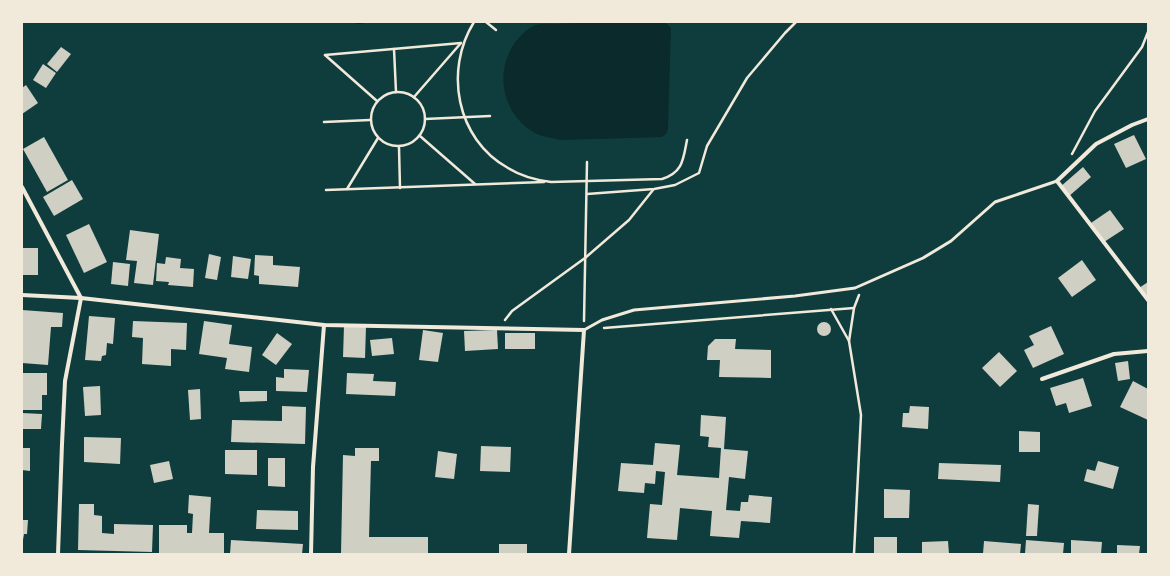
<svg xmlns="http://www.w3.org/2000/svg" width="1170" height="576" viewBox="0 0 1170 576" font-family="Cabin,sans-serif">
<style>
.water{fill:#0a2a2b}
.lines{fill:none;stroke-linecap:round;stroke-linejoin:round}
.stream{stroke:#0a2a2b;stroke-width:4}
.building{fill:#cfcfc3}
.path{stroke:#f1e9da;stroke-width:2.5}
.service{stroke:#f1e9da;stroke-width:3}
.minor{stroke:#f1e9da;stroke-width:4}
</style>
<rect width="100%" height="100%" fill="#0f3d3e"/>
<path class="water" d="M 598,22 L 665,22 L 671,28 L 668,129 L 666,134 L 662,137 L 560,140 C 553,138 546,137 539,135 C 504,119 493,75 514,44 C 519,37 528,27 537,25 C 542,23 549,24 555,24 C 569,23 583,23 598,22 Z"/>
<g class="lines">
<path class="stream" d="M 357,22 L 362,22"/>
</g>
<g class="building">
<path d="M 61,47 L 71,54 L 57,72 L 47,64 Z"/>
<path d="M 43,64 L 56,73 L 46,88 L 33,80 Z"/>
<path d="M 26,85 L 38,103 L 22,114 L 22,88 Z"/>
<path d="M 1134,135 L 1146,159 L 1126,168 L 1114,144 Z"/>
<path d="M 44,137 L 68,180 L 47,192 L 23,149 Z"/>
<path d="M 1083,167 L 1091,177 L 1068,197 L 1060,187 Z"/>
<path d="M 72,180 L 83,199 L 54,216 L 43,197 Z"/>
<path d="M 1110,210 L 1124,229 L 1104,242 L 1091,223 Z"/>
<path d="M 89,224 L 107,262 L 84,273 L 66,235 Z"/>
<path d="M 130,230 L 159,234 L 153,285 L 134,283 L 137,261 L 126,260 Z"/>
<rect x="22" y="248" width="16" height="27"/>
<path d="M 209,254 L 221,257 L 217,280 L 205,278 Z"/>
<path d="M 255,255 L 273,256 L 273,265 L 300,267 L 298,287 L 259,284 L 259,276 L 254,275 Z"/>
<path d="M 233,256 L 251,259 L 248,279 L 231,277 Z"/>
<path d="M 166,257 L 181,259 L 180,268 L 194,269 L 193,287 L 168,285 L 169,282 L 156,281 L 157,263 L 165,264 Z"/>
<path d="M 1082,260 L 1096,280 L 1072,297 L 1058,278 Z"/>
<path d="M 113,262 L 130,264 L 128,286 L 111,284 Z"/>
<path d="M 1148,282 L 1148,300 L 1139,288 Z"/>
<path d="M 22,310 L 63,313 L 62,327 L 51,327 L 48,365 L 22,363 Z"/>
<path d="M 89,316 L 115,318 L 113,344 L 107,343 L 106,355 L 102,356 L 101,361 L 85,360 Z"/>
<path d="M 133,321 L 187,323 L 186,350 L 171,349 L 171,366 L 142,364 L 143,338 L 132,337 Z"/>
<path d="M 204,321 L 232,325 L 229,344 L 252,347 L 249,372 L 225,369 L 227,358 L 199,354 Z"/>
<circle cx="824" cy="329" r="7"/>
<path d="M 344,326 L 366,327 L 365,358 L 343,357 Z"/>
<path d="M 1051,326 L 1064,354 L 1033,368 L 1024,350 L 1034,345 L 1029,336 Z"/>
<path d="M 423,330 L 443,333 L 438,362 L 419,360 Z"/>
<path d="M 497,330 L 498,349 L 465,351 L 464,331 Z"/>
<path d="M 277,333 L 292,344 L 276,365 L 262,355 Z"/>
<rect x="505" y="333" width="30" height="16"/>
<path d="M 392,338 L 394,354 L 372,356 L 370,340 Z"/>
<path d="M 715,339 L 736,339 L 735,349 L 771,350 L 771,378 L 719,377 L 720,360 L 707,360 L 708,346 Z"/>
<path d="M 999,352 L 1017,371 L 1000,387 L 982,368 Z"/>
<path d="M 1128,361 L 1130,379 L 1118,381 L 1115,363 Z"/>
<path d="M 284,369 L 309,370 L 307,392 L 276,391 L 276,377 L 284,378 Z"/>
<path d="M 22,373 L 47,373 L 47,395 L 42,395 L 42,410 L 22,410 Z"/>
<path d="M 347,373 L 374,374 L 373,381 L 396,382 L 395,396 L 346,394 Z"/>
<path d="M 1083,378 L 1092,406 L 1069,413 L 1066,403 L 1056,406 L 1050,388 Z"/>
<path d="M 1133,381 L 1148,389 L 1148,420 L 1120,407 Z"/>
<path d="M 100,386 L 101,415 L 85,416 L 83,387 Z"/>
<path d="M 200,389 L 201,419 L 190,420 L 188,390 Z"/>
<path d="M 239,391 L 267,391 L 267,401 L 240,402 Z"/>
<path d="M 282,406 L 306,407 L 305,444 L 231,442 L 232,420 L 282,421 Z"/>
<path d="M 910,406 L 929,407 L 928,429 L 902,427 L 903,413 L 909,413 Z"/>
<path d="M 22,413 L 42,414 L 41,429 L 22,429 Z"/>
<path d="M 701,415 L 726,417 L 724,449 L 748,451 L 745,479 L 729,477 L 726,510 L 740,511 L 741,502 L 748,502 L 749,495 L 772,497 L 770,523 L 741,521 L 739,538 L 710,536 L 712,511 L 680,508 L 677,540 L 647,538 L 650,504 L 662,505 L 665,472 L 656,471 L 655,484 L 645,483 L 644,493 L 618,491 L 621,463 L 653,465 L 655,443 L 680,445 L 677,475 L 719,478 L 721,448 L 708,447 L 709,437 L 700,436 Z"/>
<path d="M 1019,431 L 1040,432 L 1040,452 L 1019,452 Z"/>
<path d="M 84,437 L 121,438 L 120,464 L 84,462 Z"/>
<path d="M 481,446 L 511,447 L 510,472 L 480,471 Z"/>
<path d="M 22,448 L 30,448 L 30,471 L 22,470 Z"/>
<path d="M 355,448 L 379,448 L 379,461 L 371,461 L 369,537 L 428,537 L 428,554 L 341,554 L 343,455 L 355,456 Z"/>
<path d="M 225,450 L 257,450 L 257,475 L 225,474 Z"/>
<path d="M 438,451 L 457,454 L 454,479 L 435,477 Z"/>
<path d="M 268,458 L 285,458 L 285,487 L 268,486 Z"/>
<path d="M 169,461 L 173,479 L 154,483 L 150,465 Z"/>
<path d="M 1098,461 L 1119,467 L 1113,489 L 1084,481 L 1087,469 L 1095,471 Z"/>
<path d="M 939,463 L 1001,465 L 1000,482 L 938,479 Z"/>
<path d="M 884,489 L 910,490 L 909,518 L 884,518 Z"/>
<path d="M 189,495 L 211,497 L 209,533 L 224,533 L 224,554 L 159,553 L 159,525 L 187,525 L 187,533 L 192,533 L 193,514 L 188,513 Z"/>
<path d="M 79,504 L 94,504 L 94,515 L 102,516 L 102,533 L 114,534 L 114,524 L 153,525 L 152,552 L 78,550 Z"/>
<path d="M 1028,504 L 1039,505 L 1037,536 L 1026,536 Z"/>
<path d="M 257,510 L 298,511 L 298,530 L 256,529 Z"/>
<path d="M 22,520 L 28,520 L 27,534 L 24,534 L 23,540 L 22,540 Z"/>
<rect x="874" y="537" width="23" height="17"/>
<path d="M 231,540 L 303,544 L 302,554 L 230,554 Z"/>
<path d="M 1026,540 L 1064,543 L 1063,554 L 1025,554 Z"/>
<path d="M 1071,540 L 1102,542 L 1101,554 L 1071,554 Z"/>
<path d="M 948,541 L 949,554 L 922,554 L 922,542 Z"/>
<path d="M 984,541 L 1021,544 L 1020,554 L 983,554 Z"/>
<rect x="499" y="544" width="28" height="10"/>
<path d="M 1117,545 L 1140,546 L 1139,554 L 1117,554 Z"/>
</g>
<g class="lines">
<g class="path">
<path d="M 474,22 C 444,70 456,139 508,168 C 521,176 535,180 551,182 L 662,179 C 683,172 683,160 687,140"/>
<path d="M 486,22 L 496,30"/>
<path d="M 394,49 L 396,92"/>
<path d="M 325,55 L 461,43"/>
<path d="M 325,55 L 377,101"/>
<circle cx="398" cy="119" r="27"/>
<path d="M 414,97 L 461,43"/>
<path d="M 425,119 L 490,116"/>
<path d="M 324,122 L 370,120"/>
<path d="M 420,136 L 475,184"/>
<path d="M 399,147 L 400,188"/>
<path d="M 1072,154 L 1095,111 L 1142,47 L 1148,32"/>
<path d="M 347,189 L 378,138"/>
<path d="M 326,190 L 544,182"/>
<path d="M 587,194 L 654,189 L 675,185 L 699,173 L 707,146 L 747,78 L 785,33 L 796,22"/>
<path d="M 831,309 L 849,341"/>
<path d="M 505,320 L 512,311 L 585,258 L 629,220 L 653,190"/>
<path d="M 584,321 L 587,162"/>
<path d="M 604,328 L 854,308"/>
<path d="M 854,554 L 861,415 L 849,341 L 854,308 L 859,295"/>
</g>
<path class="service" d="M 584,330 L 602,320 L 634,310 L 795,296 L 855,288 L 923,258 L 951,241 L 995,202 L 1057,181"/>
<g class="minor">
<path d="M 1148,119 L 1132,125 L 1096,144 L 1057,181 L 1148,300"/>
<path d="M 22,187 L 81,298 L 65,381 L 62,444 L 58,554"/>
<path d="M 22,295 L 81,298 L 324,325 L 584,330 L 569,554"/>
<path d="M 1042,379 L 1114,354 L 1148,351"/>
<path d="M 311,554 L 313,467 L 324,325"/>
</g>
</g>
<rect width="1170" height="576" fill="none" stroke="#f1e9da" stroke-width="46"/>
</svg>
